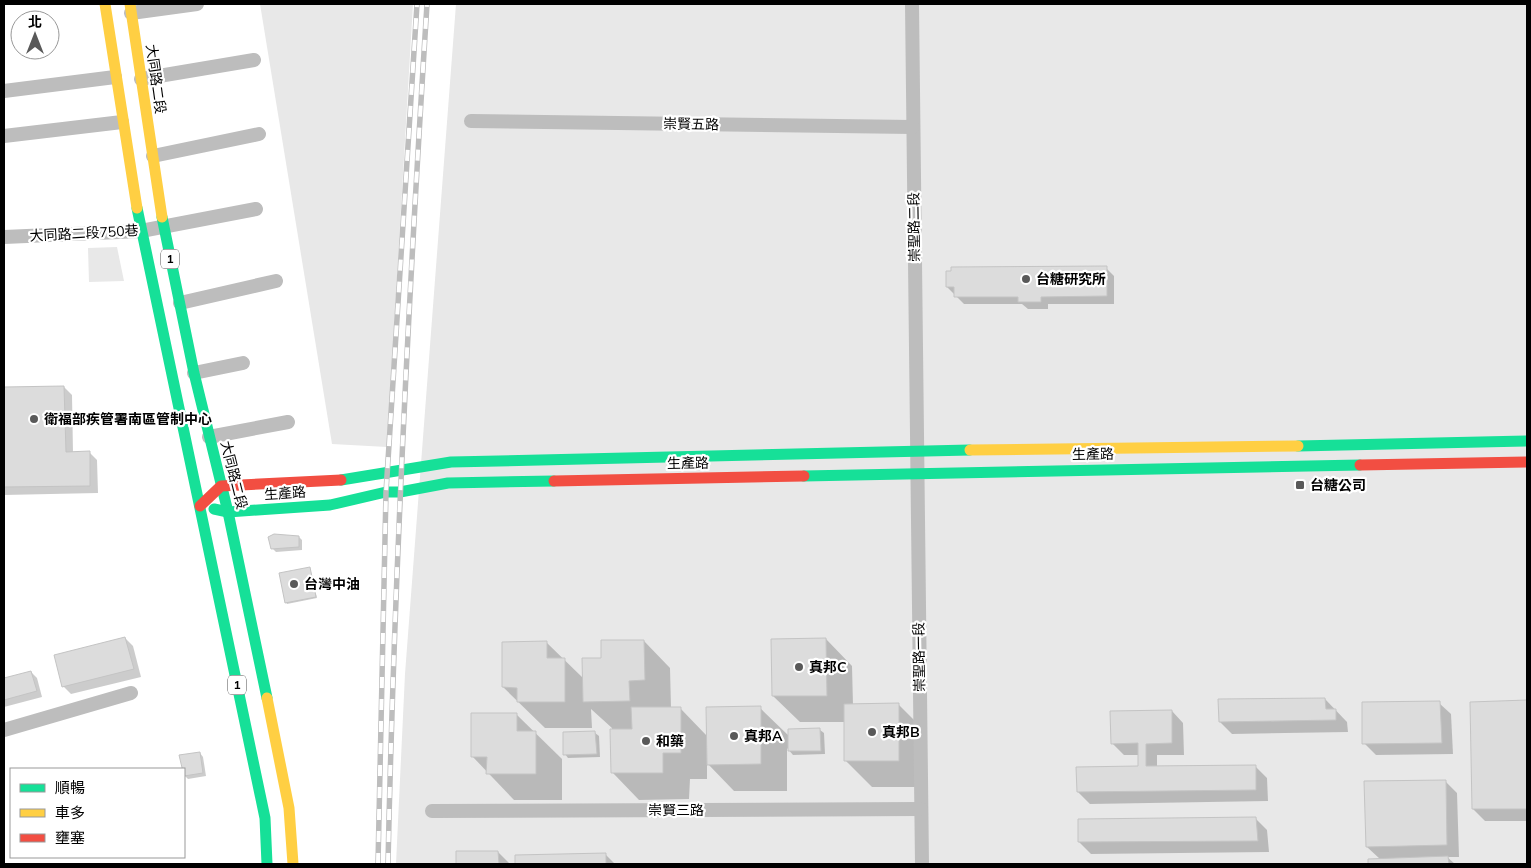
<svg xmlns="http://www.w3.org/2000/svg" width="1531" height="868" viewBox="0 0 1531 868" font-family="Mulish,'Noto Sans TC',sans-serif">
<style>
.green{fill:#e8e8e8}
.shadow{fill:#0003}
.building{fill:#dcdcdc;stroke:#c4c4c4}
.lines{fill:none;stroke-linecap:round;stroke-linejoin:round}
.street{stroke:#bdbdbd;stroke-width:14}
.fast{stroke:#16e098;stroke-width:11}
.slow{stroke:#ffcf43;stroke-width:11}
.jam{stroke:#f24e42;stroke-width:11}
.rail-casing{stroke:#bdbdbd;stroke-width:5.5}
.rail{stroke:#fff;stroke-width:4;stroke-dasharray:11;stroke-linecap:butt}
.poi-dot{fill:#595959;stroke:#fff;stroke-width:2}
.labels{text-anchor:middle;stroke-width:4.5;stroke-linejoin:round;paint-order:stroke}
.shield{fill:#fff;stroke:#4c4c4c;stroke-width:1}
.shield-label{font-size:12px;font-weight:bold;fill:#000}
.street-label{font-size:14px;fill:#000;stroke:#fff}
.poi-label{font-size:14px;font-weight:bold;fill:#000;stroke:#fff;text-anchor:start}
</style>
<rect width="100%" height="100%" fill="#fff"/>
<g class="green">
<path d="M 260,4 L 413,4 L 387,447 L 332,444 Z"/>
<path d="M 456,4 L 1527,4 L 1527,864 L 396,864 L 405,674 Z"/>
<path d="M 117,247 L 124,281 L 89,282 L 88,248 Z"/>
</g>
<g class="shadow">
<path d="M 1106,268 L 1114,276 L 1114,304 L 1048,304 L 1048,309 L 1028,309 L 1022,304 L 964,304 L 947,287 Z"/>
<path d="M 64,387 L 72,395 L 73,453 L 89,452 L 97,460 L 98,493 L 4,495 L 4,389 Z"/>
<path d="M 299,537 L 302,540 L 302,550 L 276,552 L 272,548 Z"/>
<path d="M 310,568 L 317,598 L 287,604 L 286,602 Z"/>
<path d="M 125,638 L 133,646 L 141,677 L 71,694 L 63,686 Z"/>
<path d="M 826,639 L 852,666 L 853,705 L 898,704 L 925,731 L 925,787 L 872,787 L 846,761 L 845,722 L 800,722 L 773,696 Z"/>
<path d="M 644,641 L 670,668 L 671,708 L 680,708 L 707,736 L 760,708 L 789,736 L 820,730 L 824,733 L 825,754 L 793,755 L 787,748 L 787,791 L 734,791 L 707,763 L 707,779 L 690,779 L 689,799 L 639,800 L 613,773 L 612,728 L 591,709 L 592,728 L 545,728 L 503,687 L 546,642 L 583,678 L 602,659 Z"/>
<path d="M 31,672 L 37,678 L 42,697 L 4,707 L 4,679 Z"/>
<path d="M 1325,699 L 1347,722 L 1348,732 L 1232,734 L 1220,722 Z"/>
<path d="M 1527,701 L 1527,821 L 1485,821 L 1473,809 L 1471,703 Z"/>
<path d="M 1439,703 L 1451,714 L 1453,754 L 1376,755 L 1364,743 Z"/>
<path d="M 1172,711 L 1183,723 L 1184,755 L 1157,755 L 1157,767 L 1255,766 L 1267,778 L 1268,801 L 1090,804 L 1078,792 L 1139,767 L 1139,755 L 1124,755 L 1112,743 Z"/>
<path d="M 516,714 L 562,759 L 562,800 L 514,800 L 472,756 Z"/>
<path d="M 595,733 L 599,736 L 600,757 L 568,758 L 565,754 Z"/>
<path d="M 200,753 L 203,757 L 206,776 L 188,779 L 184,775 Z"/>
<path d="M 1445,781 L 1457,793 L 1459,857 L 1447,857 L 1455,864 L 1369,864 L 1369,860 L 1380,859 L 1367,847 Z"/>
<path d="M 1255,818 L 1267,830 L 1269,852 L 1091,854 L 1079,842 Z"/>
<path d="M 498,852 L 510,864 L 458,864 L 457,853 Z"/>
<path d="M 606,855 L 615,864 L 517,864 L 516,856 Z"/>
</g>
<g class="building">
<path d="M 1107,266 L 1107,296 L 1041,297 L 1041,302 L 1018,302 L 1018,297 L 954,297 L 954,287 L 946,287 L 946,271 L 951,271 L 951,267 Z"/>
<path d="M 64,386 L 66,452 L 90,451 L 90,486 L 4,487 L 4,387 Z"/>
<path d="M 274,534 L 299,536 L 299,547 L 271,549 L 268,537 Z"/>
<path d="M 310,567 L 316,597 L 285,603 L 279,573 Z"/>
<path d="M 125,637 L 134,669 L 62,687 L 54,655 Z"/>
<path d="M 826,638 L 827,696 L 772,696 L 771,639 Z"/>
<path d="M 601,640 L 644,640 L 645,680 L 629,681 L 630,701 L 583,702 L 582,658 L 601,658 Z"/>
<path d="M 547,641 L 547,658 L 565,658 L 565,702 L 517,702 L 517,688 L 502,687 L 502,642 Z"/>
<path d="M 31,671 L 37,691 L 4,700 L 4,678 Z"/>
<path d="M 1325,698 L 1326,709 L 1336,709 L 1336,720 L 1219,722 L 1218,699 Z"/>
<path d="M 1527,700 L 1527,809 L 1472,809 L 1470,702 Z"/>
<path d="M 1440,701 L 1442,743 L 1362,744 L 1362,702 Z"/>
<path d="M 899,703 L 899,761 L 844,761 L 844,704 Z"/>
<path d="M 761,706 L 761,764 L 707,765 L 706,707 Z"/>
<path d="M 631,707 L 681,707 L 681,753 L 663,753 L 663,773 L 611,773 L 610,729 L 632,729 Z"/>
<path d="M 1172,710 L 1172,743 L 1146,744 L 1146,766 L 1256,765 L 1256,790 L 1077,792 L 1076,767 L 1138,766 L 1138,743 L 1111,744 L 1110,711 Z"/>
<path d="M 471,713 L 517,713 L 517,731 L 536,731 L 536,774 L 486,774 L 487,757 L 471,757 Z"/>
<path d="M 820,728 L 821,751 L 788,751 L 788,729 Z"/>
<path d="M 595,731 L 597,754 L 563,755 L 563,732 Z"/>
<path d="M 200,752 L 203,773 L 184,776 L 179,755 Z"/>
<path d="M 1446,780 L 1447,845 L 1366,847 L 1364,781 Z"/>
<path d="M 1256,817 L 1258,841 L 1078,842 L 1078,819 Z"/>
<path d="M 456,851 L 498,851 L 499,864 L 456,864 Z"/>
<path d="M 606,853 L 606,864 L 515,864 L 515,855 Z"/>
<path d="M 1448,856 L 1449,864 L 1368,864 L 1368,859 Z"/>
</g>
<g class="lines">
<g class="street">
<path d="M 912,4 L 922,864"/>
<path d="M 131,13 L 197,4"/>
<path d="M 141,79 L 254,60"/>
<path d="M 4,91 L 115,77"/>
<path d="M 471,121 L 912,127"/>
<path d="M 4,136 L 122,122"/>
<path d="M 153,156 L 259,134"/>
<path d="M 4,237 L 141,231 L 256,209"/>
<path d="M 180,303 L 276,281"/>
<path d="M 194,373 L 243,363"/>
<path d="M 209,437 L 288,422"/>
<path d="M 4,730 L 131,693"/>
<path d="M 432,811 L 921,809"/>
</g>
<g class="fast">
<path d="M 137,208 L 265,818 L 267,864"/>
<path d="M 162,217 L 194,373 L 228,512 L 267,698"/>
<path d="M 1298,446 L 1527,441"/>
<path d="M 804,476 L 1360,465"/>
<path d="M 341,480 L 451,462 L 970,450"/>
<path d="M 214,509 L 228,512 L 330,505 L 386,492 L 400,492 L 448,483 L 554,481"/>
</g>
<g class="slow">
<path d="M 105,4 L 137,208"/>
<path d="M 130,4 L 162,217"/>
<path d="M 970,450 L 1298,446"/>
<path d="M 267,698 L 289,808 L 293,864"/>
</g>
<g class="jam">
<path d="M 1360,465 L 1527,462"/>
<path d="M 554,481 L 804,476"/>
<path d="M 200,506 L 221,486 L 341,480"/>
</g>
<g class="rail-casing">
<g id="rail">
<path d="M 378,864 L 386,492 L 417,4"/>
<path d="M 388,864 C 394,577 409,290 427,4"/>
</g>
</g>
<use href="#rail" class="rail"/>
</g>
<g class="poi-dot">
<circle cx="1026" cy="279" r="5"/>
<circle cx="34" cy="419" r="5"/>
<rect x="1295" y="480" width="10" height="10" rx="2.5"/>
<circle cx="294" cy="584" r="5"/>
<circle cx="799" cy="667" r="5"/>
<circle cx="872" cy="732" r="5"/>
<circle cx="734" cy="736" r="5"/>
<circle cx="646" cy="741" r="5"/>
</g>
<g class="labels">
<g class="shield">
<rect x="161" y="249.5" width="18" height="19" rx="4"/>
<rect x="228" y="675.5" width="18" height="19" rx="4"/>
</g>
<g class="shield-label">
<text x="170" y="263">1</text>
<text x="237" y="689">1</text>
</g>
<g class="street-label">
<text transform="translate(156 79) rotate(82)" y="5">大同路二段</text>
<text transform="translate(691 124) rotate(1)" y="5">崇賢五路</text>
<text transform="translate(914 227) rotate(-91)" y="5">崇聖路二段</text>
<text transform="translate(84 233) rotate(-3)" y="5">大同路二段750巷</text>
<text transform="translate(1093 454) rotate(-1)" y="5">生產路</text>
<text transform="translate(688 463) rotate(-1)" y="5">生產路</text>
<text transform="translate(234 475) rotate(76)" y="5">大同路二段</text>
<text transform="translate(285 493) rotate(-4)" y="5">生產路</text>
<text transform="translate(919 657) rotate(-91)" y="5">崇聖路一段</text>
<text x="676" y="815">崇賢三路</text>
</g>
<g class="poi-label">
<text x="1036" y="284">台糖研究所</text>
<text x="44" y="424">衛福部疾管署南區管制中心</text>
<text x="1310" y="490">台糖公司</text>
<text x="304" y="589">台灣中油</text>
<text x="809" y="672">真邦C</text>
<text x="882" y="737">真邦B</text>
<text x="744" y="741">真邦A</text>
<text x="656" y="746">和築</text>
</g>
</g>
<rect width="1531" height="868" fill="none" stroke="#000000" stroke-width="10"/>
<rect x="10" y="768" width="175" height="90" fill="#ffffff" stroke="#999999"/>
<rect x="20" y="784" width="25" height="8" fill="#16e098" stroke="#999999"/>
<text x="55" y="793" font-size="15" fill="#000000">順暢</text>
<rect x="20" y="809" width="25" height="8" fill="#ffcf43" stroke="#999999"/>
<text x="55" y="818" font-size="15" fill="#000000">車多</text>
<rect x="20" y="834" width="25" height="8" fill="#f24e42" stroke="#999999"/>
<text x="55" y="843" font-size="15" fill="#000000">壅塞</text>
<g transform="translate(35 35)"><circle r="24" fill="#ffffff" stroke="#999999"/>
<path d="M0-4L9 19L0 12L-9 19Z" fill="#595959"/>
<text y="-8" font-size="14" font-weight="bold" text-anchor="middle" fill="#000000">北</text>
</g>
</svg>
